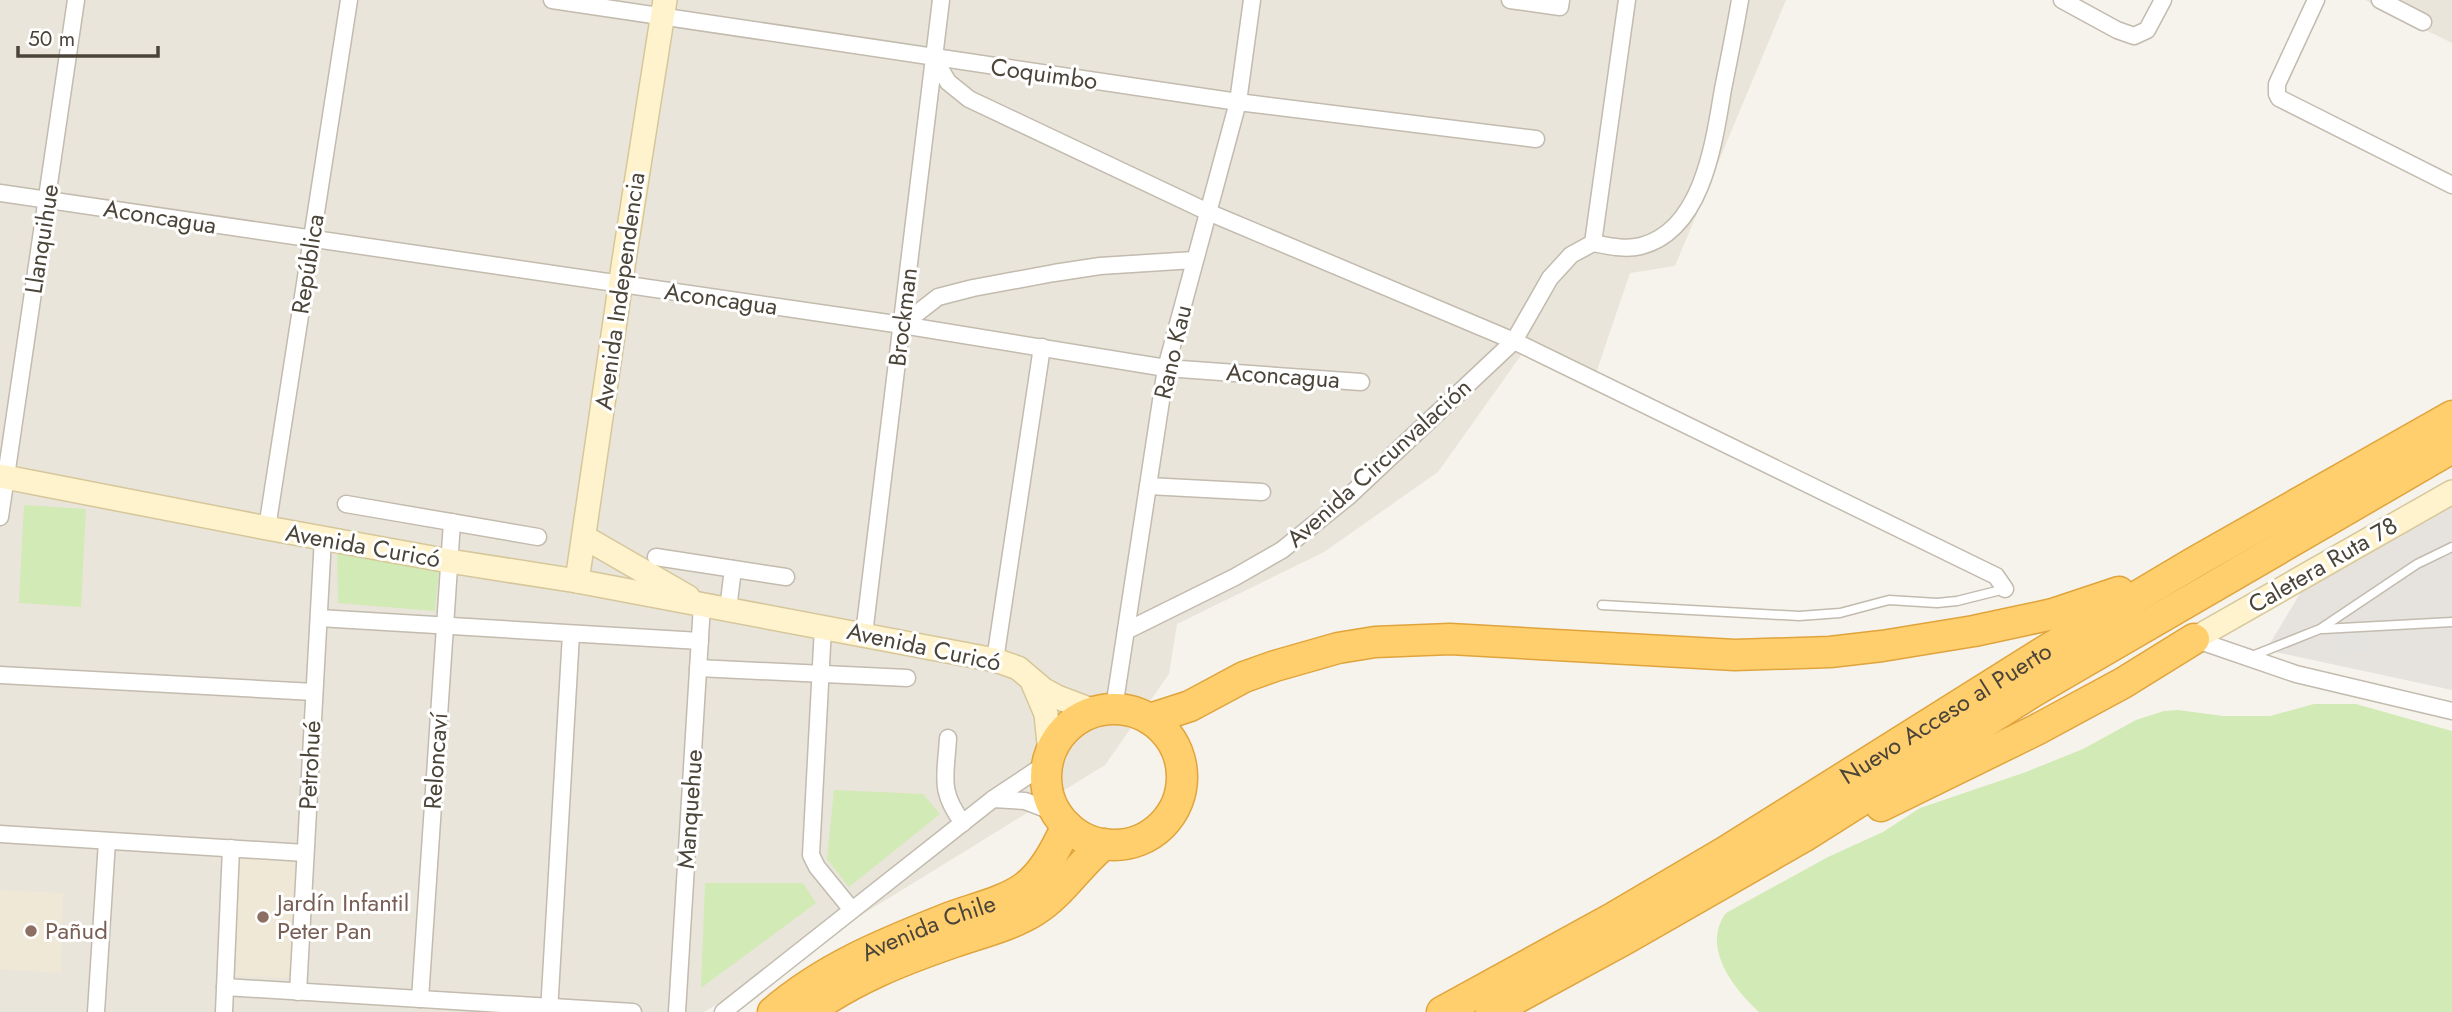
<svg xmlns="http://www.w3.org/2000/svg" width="2452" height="1012" viewBox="0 0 2452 1012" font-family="Jost,sans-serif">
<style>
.residential{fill:#eae5da}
.industrial{fill:#e6e2dd}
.education{fill:#efe8d6}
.green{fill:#d2eab5}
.parking{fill:#e5e3e0}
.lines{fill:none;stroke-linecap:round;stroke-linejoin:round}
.lane-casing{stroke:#c2bbae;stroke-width:11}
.street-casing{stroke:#c2bbae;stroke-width:19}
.secondary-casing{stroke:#d6c79b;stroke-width:26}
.highway-casing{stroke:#e0a43c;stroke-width:33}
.lane{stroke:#fff;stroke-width:8}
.street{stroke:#fff;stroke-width:16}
.secondary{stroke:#fff3cd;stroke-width:23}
.highway{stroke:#ffcf6e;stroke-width:30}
.education-dot{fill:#8d6e63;stroke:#fff;stroke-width:2.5}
.labels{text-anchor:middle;stroke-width:6;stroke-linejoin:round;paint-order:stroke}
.street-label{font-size:24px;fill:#4b4439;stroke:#fff}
.education-label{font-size:24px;fill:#785e54;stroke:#fff;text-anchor:start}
</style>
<rect width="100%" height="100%" fill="#f6f3ec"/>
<g class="residential">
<path d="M 0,0 L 1786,0 L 1675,266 L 1630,273 L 1595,376 L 1529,344 L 1438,472 L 1324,552 L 1177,624 L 1169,674 L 1105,765 L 704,1012 L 0,1012 Z"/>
<path d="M 2365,0 L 2452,0 L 2452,43 Z"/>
</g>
<path class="industrial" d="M 2452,505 L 2452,690 L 2266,650 L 2304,587 Z"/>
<g class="education">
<path d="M 235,856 L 295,859 L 291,978 L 231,976 Z"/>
<path d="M 0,890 L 63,893 L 61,973 L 0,969 Z"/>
</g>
<g class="green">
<path d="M 24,505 L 86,509 L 81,607 L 19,603 Z"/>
<path d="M 337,546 L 439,568 L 435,611 L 338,603 Z"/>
<path d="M 2314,704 L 2356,704 L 2452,731 L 2452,1012 L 1759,1012 C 1733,988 1701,947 1726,913 L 1828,857 L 1883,832 L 1920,808 L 2026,772 L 2083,749 L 2136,720 L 2164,711 L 2178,710 L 2223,716 L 2270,716 Z"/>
<path d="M 834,790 L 923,794 L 940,814 L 849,887 L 827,859 Z"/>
<path d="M 705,883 L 803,883 L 816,903 L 701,988 Z"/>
</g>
<path class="parking" d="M 2372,629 L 2375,650 L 2336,655 L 2333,634 Z"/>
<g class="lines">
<g class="lane-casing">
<g id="lane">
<path d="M 1602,605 L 1799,616 L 1840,613 L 1889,600 L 1937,603 L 1957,601 L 2005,589"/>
<path d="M 2323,629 L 2452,622"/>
<path d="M 2252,656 L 2320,629 L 2417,564 L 2452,547"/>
</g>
</g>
<g class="street-casing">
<g id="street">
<path d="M 552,0 L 1238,102 L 1536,139"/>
<path d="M 1510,0 L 1560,7 L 1561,0"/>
<path d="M 2062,0 L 2117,30 L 2134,36 L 2147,30 L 2163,0"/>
<path d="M 2316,0 L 2277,84 L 2277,94 L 2279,98 L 2452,185"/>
<path d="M 2380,0 L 2423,22"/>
<path d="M 934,58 L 948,82 L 969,99 L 1208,212 L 1514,341 L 1996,576 L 2005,589"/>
<path d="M 0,193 L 902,325 L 1166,368 L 1361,382"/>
<path d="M 1593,243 C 1609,246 1625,250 1641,246 C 1703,230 1714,142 1723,89 C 1729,59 1735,30 1740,0"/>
<path d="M 902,325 L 938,297 L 973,288 L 1054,273 L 1100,266 L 1194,260"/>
<path d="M 1148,486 L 1262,492"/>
<path d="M 346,504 L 538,537"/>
<path d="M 0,517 L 76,0"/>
<path d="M 267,528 L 349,0"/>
<path d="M 656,557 L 786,577"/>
<path d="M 728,609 L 733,569"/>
<path d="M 319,618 L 700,641"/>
<path d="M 823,627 L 811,855 L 817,867 L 852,910"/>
<path d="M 1126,631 L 1235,577 L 1282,550 L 1349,496 L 1514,341 L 1550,278 L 1571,255 L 1593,243 L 1627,0"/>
<path d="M 864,634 L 941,0"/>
<path d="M 2194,639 L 2296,674 L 2452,711"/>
<path d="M 995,660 L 1042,347"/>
<path d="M 698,668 L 907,678"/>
<path d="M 0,675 L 314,692"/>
<path d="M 1114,708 L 1166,368 L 1238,102 L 1252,0"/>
<path d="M 948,738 C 946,776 938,790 963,823"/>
<path d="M 993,799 L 1025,801 L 1057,813"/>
<path d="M 0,834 L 305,853"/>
<path d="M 225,987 L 633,1012"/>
<path d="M 298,992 L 323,538"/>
<path d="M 420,999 L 452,522"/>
<path d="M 96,1012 L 107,841"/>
<path d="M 224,1012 L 231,848"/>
<path d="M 549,1012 L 571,634"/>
<path d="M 677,1012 L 702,605"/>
<path d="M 723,1012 L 993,799 L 1047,763"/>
</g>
</g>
<g class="secondary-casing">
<g id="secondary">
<path d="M 0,476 L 267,528 L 449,561 L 577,581 L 995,660 L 1018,668 L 1044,690 L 1057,697 L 1094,711"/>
<path d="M 584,537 L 688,597"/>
<path d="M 577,581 L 624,260 L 665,0"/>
<path d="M 2194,639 L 2452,492"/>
<path d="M 1032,681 L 1046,714 L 1050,753"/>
</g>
</g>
<g class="highway-casing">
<g id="highway">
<circle cx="1114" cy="777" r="68"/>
<path d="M 1150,719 L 1190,706 L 1244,677 L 1275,666 L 1338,648 L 1375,642 L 1450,639 L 1735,655 L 1830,652 L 1882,646 L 1974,631 L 2053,614 L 2119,592"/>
<path d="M 1881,806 L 2036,730 L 2123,683 L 2194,639"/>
<path id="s1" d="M 773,1012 C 824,968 883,944 946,919 C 971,909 1003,903 1025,887 C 1045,872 1056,848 1067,826"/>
<path d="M 808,1012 C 853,979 902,960 954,942 C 980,933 1010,926 1034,911 C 1062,894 1079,864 1104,844"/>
<path id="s2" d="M 1442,1012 L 1613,918 L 1725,852 L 2042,653 L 2195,562 L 2452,416"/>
<path d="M 1491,1012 L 1625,939 L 1803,837 L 2034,691 L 2452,448"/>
</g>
</g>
<use href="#lane" class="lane"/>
<use href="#street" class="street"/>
<use href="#secondary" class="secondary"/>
<use href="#highway" class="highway"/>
</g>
<g class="education-dot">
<circle cx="263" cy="917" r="7"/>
<circle cx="31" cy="931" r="7"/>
</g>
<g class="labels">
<g class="street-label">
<text transform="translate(1044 74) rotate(8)" y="8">Coquimbo</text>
<text transform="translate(160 217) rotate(9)" y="8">Aconcagua</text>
<text transform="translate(42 239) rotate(-81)" y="8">Llanquihue</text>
<text transform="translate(308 264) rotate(-81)" y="8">República</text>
<text transform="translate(620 291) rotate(-82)" y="8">Avenida Independencia</text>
<text transform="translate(721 299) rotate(8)" y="8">Aconcagua</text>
<text transform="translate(903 317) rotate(-83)" y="8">Brockman</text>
<text transform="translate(1173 352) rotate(-77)" y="8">Rano Kau</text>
<text transform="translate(1283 376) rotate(4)" y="8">Aconcagua</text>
<text transform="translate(1379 463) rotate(-42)" y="8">Avenida Circunvalación</text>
<text transform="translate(363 546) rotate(10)" y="8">Avenida Curicó</text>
<text transform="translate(2323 565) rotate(-30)" y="8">Caletera Ruta 78</text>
<text transform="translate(924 647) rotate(12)" y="8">Avenida Curicó</text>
<text dy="8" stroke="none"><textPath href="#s2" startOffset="586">Nuevo Acceso al Puerto</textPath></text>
<text transform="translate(436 761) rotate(-86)" y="8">Reloncaví</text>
<text transform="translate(310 765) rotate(-87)" y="8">Petrohué</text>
<text transform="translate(690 809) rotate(-86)" y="8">Manquehue</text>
<text dy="8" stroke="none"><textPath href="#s1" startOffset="178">Avenida Chile</textPath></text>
</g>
<g class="education-label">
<text x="277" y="911">Jardín Infantil<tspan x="277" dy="28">Peter Pan</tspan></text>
<text x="45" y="939">Pañud</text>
</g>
</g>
<path d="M18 46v10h140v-10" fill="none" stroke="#4b4439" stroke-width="3.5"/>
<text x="28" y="46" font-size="21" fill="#4b4439" stroke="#ffffff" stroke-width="5" paint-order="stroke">50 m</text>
</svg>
